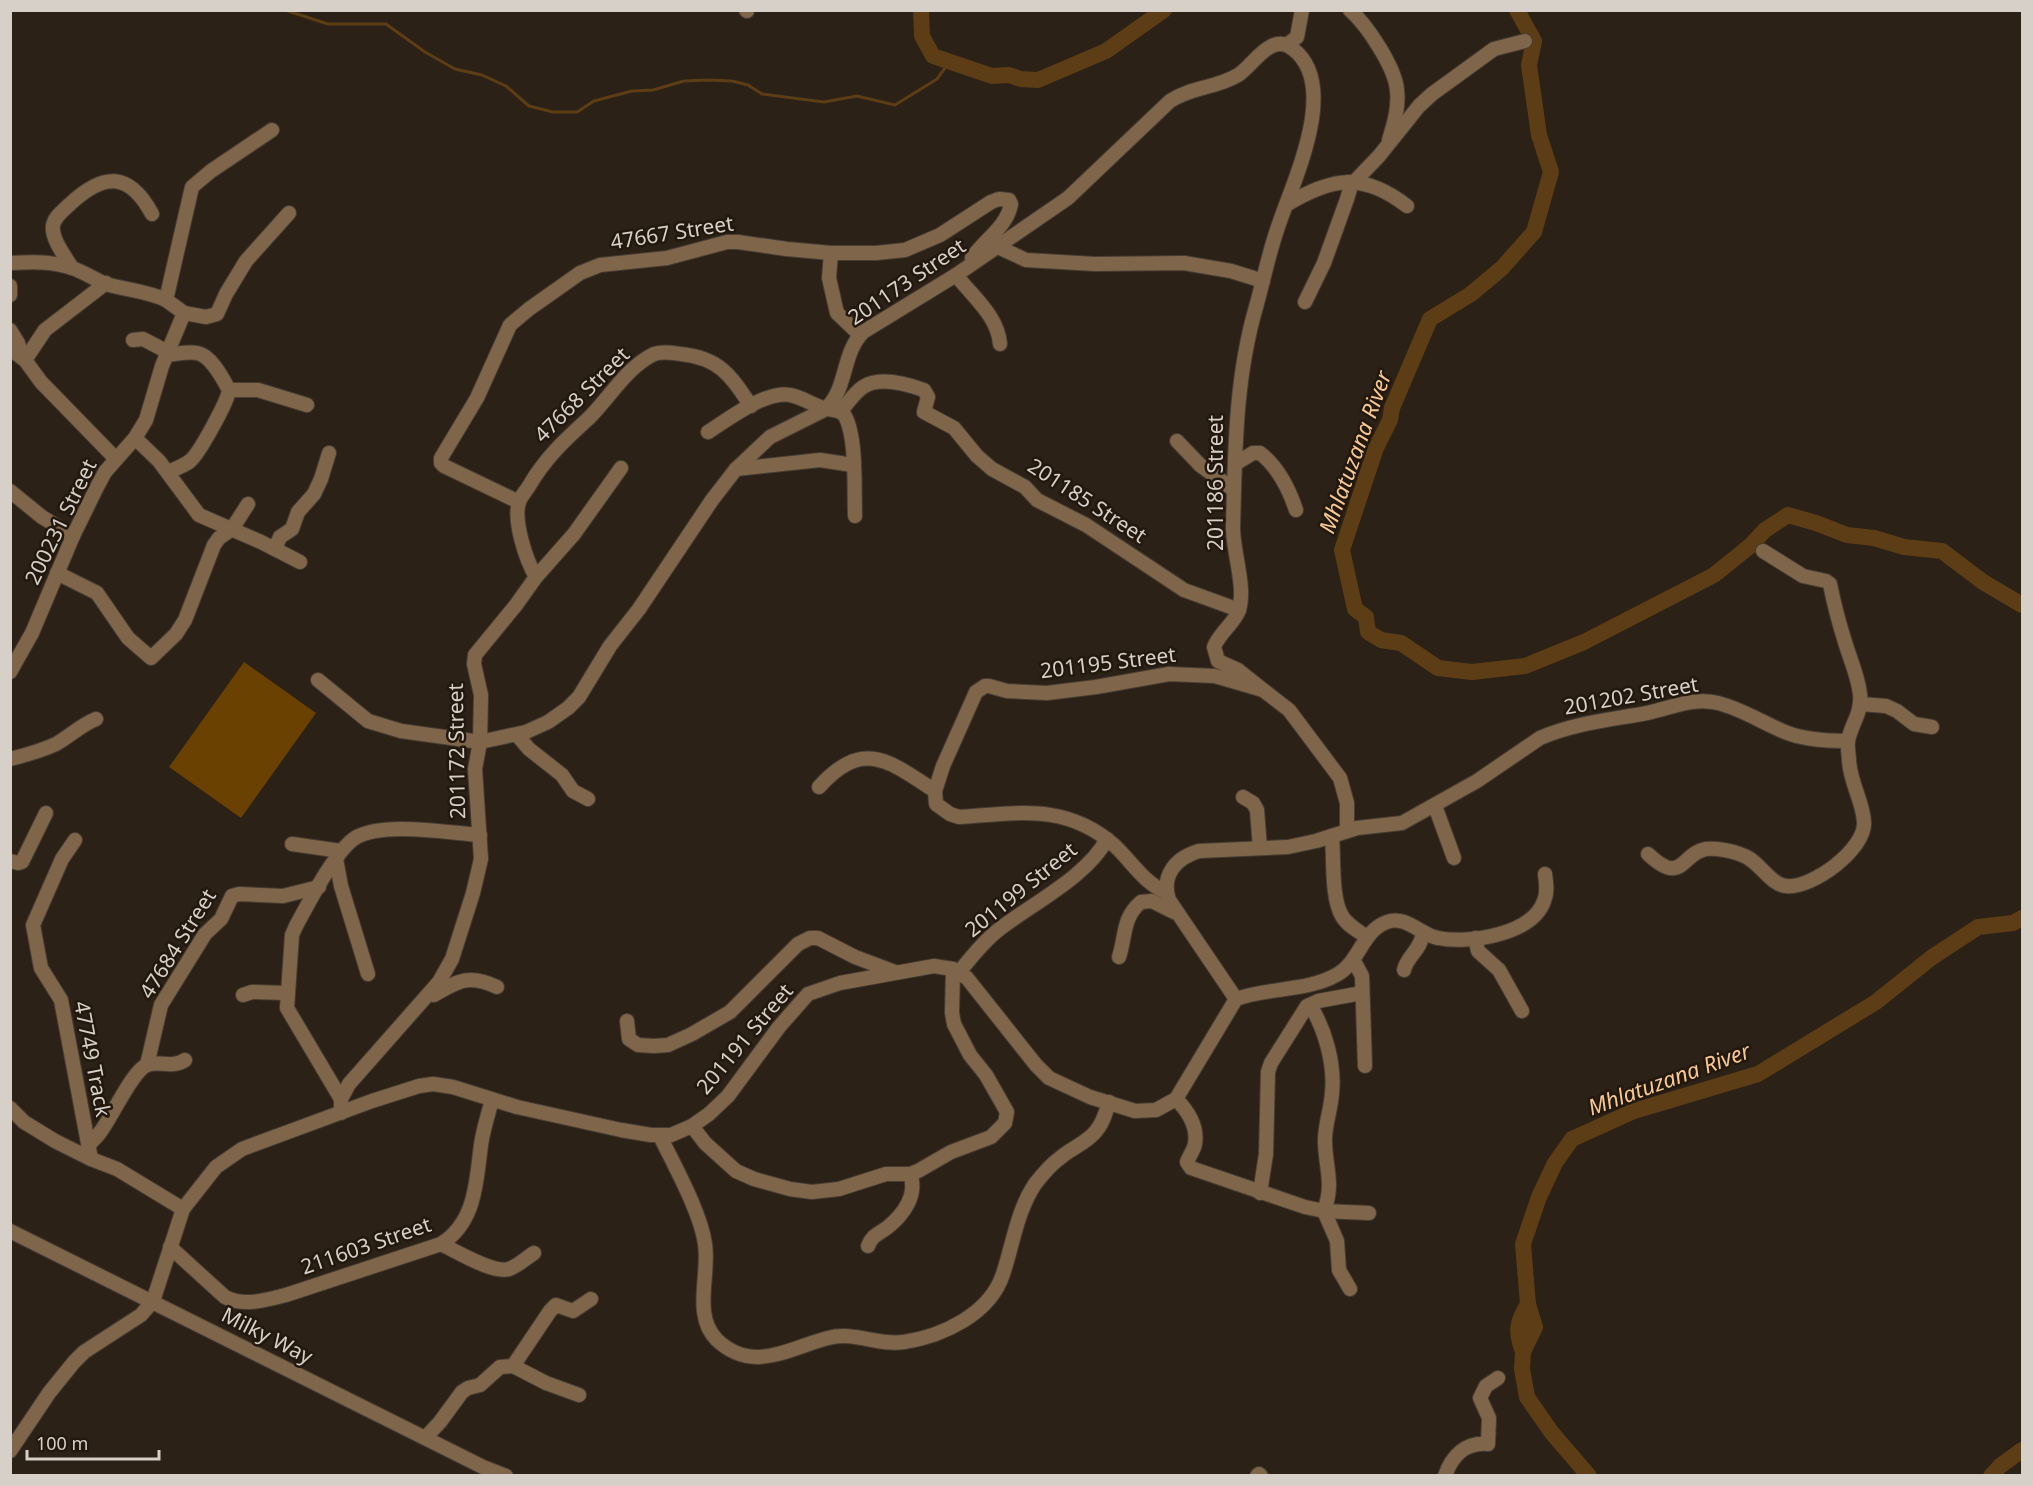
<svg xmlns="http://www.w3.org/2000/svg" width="2033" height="1486" viewBox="0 0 2033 1486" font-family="'Noto Sans',sans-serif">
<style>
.green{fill:#6a4100}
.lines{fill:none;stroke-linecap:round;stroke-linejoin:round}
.stream{stroke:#5c3d15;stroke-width:3}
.river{stroke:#5c3d15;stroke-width:16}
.minor-casing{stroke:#473d33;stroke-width:16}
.minor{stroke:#7f664a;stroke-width:14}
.labels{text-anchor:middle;stroke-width:5;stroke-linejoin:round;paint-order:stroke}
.street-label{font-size:21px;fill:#d7d0c9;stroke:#22180d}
.water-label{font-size:22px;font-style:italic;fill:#f8c892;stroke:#22180d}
</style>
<rect width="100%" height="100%" fill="#2b2116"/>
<path class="green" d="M 244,662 L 316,713 L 241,818 L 169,767 Z"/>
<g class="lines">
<path class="stream" d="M 285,10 L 328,24 L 386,24 L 425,52 L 455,69 L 482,75 L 506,86 L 529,106 L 553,112 L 577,112 L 594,101 L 632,91 L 653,90 L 684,81 L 708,80 L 732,81 L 748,85 L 762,94 L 824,102 L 857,96 L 895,105 L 937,79 L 950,61"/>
<g class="river">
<path d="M 921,10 L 922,36 L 933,56 L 992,76 L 1009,75 L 1021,79 L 1038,80 L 1106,51 L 1164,10"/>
<path d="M 1517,10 L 1534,41 L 1529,65 L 1539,135 L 1551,172 L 1534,232 L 1502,268 L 1471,294 L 1430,319 L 1392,408 L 1390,420 L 1376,448 L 1342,550 L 1355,609 L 1366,617 L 1368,632 L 1381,640 L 1401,643 L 1438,668 L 1472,672 L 1525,666 L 1584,642 L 1714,575 L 1750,546 L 1765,530 L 1788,515 L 1816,523 L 1847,535 L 1874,538 L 1904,547 L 1942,551 L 1983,582 L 2022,605"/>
<path d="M 1523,1352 C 1515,1331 1517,1322 1528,1304"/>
<path d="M 1589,1476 L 1552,1433 L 1527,1397 L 1522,1369 L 1523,1352 L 1535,1327 L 1528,1304 L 1523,1244 L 1539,1197 L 1555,1163 L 1572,1139 L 1634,1111 L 1758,1074 L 1876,1002 L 1931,958 L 1978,927 L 2013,923 L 2022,918"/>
<path d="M 1991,1476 L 2000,1466 L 2022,1450"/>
</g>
<g class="minor-casing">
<g id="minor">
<path d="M 746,10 L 747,11"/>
<path d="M 1350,10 C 1367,25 1395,67 1397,90 C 1399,107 1394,124 1389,140"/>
<path d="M 1287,45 L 1297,37 L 1302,10"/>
<path d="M 1355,181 L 1379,156 L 1419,106 L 1432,94 L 1494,49 L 1525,41"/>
<path d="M 1286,205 C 1332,177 1363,172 1407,206"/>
<path d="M 998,247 L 1026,260 L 1095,264 L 1184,263 L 1231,271 L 1263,281"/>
<path d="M 831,253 L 829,278 L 837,313 L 860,335"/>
<path d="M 10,263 C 31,262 52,261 72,268 C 84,272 94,279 106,284 C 126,290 147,291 166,300"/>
<path d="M 72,268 C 65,256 51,239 53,225 C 55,216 64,210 70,204 C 103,173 129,171 152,214"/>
<path d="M 956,275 C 972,296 998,316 1000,344"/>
<path d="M 10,286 L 10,295"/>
<path d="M 1305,302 L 1324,263 L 1347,199 L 1350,189 L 1348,182"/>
<path d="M 184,313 L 206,317 L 217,314 L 226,294 L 246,261 L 289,213"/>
<path d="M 10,330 L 18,343 L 22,357"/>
<path d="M 133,340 L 143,339 L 168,352"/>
<path d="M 10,349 L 25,360 L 41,382 L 116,459"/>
<path d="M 167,355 C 177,354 189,351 197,353 C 211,355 223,379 229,390 C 228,401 199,454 190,461 C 184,466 176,468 169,472"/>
<path d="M 25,360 L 45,330 L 106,283"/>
<path d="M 229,390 L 258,390 L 307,405"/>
<path d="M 841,411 C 848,403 854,393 863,387 C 879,376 907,384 924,390 L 928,397 L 924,412 L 954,428 L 977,456 L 992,469 L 1025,487 L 1037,500 L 1086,525 L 1184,590 L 1239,610"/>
<path d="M 708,432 C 727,420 766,390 790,395 C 802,397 812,405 824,408 C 831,411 840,408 845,416 C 857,438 854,490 855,516"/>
<path d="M 135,438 L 159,461 L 199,515 L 261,542 L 300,562"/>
<path d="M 1177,441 L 1200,465 L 1234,490"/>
<path d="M 1235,464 L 1253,453 L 1260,453 C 1278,467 1289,489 1296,510"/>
<path d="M 736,469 L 820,460 L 853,465"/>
<path d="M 10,491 L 42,517 L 73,536"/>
<path d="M 519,502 L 444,466 L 441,463 L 441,458 L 477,398 L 510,325 L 529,309 L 580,273 L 600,265 L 667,258 L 727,242 L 738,242 L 787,249 L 831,253 L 876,253 L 905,250 L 940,235 L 991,202 L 999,199 L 1009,200 L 1011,204 C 1007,227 984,240 972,258 L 974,259"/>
<path d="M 275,549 L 280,537 L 292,529 L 298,512 L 314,494 L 321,479 L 329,453"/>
<path d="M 57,573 L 97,593 L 128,638 L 151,658 L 176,634 L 185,620 L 214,545 L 219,538 L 232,529 L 248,504"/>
<path d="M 536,577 C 526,560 513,521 519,502 C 521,496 526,491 529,486 C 546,457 565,440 589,418 C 610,397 627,367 654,354 C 663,351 673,353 681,354 C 720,358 731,376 751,406"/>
<path d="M 10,672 L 32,633 L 73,536 L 96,489 L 105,472 L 135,438 L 146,420 L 162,366 L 184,313 L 166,300 L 192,187 L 211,171 L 272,130"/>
<path d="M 318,680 L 368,721 L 401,731 L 480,742 L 526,732 L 548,722 L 568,708 L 579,697 L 610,646 L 639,609 L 712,500 L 736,469 L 770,437 L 824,410 C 848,391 841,354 863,332 L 956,275 L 1068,198 L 1170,101 C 1191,87 1217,88 1238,75 C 1253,66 1271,31 1293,49 C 1342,87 1290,187 1276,233 C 1268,257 1263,282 1256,307 C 1235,379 1235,454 1233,528 C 1233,552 1246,587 1239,610 C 1234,624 1219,633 1214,647 L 1218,661 L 1238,670 L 1263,690"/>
<path d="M 1860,704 L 1886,706 L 1897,711 L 1914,724 L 1932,727"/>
<path d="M 517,735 L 529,749 L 562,775 L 573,791 L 588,799"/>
<path d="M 10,759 C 26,755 41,751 56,744 C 70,736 81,725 96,719"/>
<path d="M 819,787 C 863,738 889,761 935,791"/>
<path d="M 1243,797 L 1253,803 L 1257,810 L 1260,848"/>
<path d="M 1435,806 L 1454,858"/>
<path d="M 1332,836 C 1334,858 1331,898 1342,916 C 1347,925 1358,931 1367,937"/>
<path d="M 75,840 L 62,859 L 33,925 L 41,968 L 61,1000 L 91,1159"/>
<path d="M 292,844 L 341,851"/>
<path d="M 1648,854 C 1683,887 1681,853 1706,849 C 1717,848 1733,851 1742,855 C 1759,860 1770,885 1786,886 C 1812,889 1866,849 1864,822 C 1863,801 1850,783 1849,760 C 1849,754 1847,748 1848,742 C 1850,725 1862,715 1860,694 C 1858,676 1850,659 1845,642 C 1839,623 1834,604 1830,584 L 1826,581 L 1803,576 L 1763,551"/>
<path d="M 336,859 L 341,886 L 368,974"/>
<path d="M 10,861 L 18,863 L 22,862 L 46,813"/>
<path d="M 1166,892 C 1144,883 1132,862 1115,846 C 1067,803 1018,813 959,817 L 950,814 L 936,804 L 935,791 L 943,766 L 976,692 L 985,686 L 989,686 L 1007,691 L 1047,693 L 1096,687 L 1169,674 L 1215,676 L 1263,690 L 1289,710 L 1340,778 L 1347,803 L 1347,830"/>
<path d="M 1475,938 L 1478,951 L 1499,970 L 1522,1011"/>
<path d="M 1119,957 C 1126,936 1122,918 1141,902 L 1152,901 L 1174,912"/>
<path d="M 1354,961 L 1362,976 L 1365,1066"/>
<path d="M 1404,970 C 1407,956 1421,950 1423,933"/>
<path d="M 959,972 C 971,958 982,943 997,931 C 1031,904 1087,877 1107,839"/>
<path d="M 243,995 L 252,992 L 287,993"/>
<path d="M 434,995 C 459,980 470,974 497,987"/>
<path d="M 1236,999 L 1169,900 C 1161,876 1175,858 1199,851 L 1288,847 L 1316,841 L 1357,828 L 1402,823 L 1477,781 L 1540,738 C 1575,723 1610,720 1647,713 C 1671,708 1693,697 1718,703 C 1742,709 1763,723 1785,732 C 1804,740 1828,741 1848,741"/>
<path d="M 1310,1005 C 1325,1029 1335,1064 1332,1093 C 1331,1110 1324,1127 1325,1143 C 1326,1170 1334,1184 1324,1211 L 1337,1241 L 1339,1270 L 1350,1289"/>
<path d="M 627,1021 L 629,1039 L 638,1045 L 654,1046 L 668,1045 L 692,1034 L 730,1012 L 798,944 L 810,938 L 818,938 L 855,957 L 895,972"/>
<path d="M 147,1065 L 161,1005 L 205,934 L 221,919 L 232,896 L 239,894 L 283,896 L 319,887"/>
<path d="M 341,1099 L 287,1008 L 292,935 L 296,926 C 308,904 335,851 355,838 C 383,821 448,833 480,835"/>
<path d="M 1176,1099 C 1188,1111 1198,1126 1195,1144 C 1194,1150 1189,1156 1187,1162 L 1191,1168 L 1305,1207 L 1324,1211 L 1369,1213"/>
<path d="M 10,1108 L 24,1122 L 55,1141 L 91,1159 L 117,1169 L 183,1209"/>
<path d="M 341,1113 L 341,1099 L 349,1084 L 439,982 L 452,959 L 473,893 L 481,859 L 475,769 L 480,742 L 481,695 L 474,664 L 475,655 L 516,605 L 536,577 L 574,534 L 621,468"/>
<path d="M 692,1126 L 705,1143 L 736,1171 L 754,1179 L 790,1189 L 812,1192 L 839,1189 L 886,1174 L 910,1174 L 918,1171 L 951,1152 L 991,1137 L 1005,1123 L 1007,1112 L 986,1075 L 970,1055 L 954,1024 L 952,1013 L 953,969"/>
<path d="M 660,1136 C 674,1165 701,1213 705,1244 C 710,1275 692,1315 717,1340 C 753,1374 789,1348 828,1338 C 854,1331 878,1346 904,1342 C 943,1336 990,1314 1003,1274 C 1013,1244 1017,1211 1035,1184 C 1042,1175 1050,1165 1060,1158 C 1071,1148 1087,1143 1096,1131 C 1103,1123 1106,1112 1109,1102"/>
<path d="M 88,1146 C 92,1141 97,1137 101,1131 C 112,1117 132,1071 147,1065 C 159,1060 171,1069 185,1060"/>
<path d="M 1260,1193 L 1266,1154 L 1268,1072 L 1271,1063 L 1307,1006 L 1318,1001 L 1362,993"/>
<path d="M 10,1231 L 483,1467 L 506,1476"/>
<path d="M 441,1244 C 456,1251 493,1274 509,1269 C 518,1266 526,1258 534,1253"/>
<path d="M 868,1246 C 872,1235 879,1234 888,1227 C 904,1214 918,1194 910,1174"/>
<path d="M 170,1247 L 225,1297 C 244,1307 266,1300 286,1295 L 441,1244 C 476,1222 476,1182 481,1145 C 483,1130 488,1115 492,1100"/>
<path d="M 513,1366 L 550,1311 L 556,1305 L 573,1311 L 591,1299"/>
<path d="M 425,1438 L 440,1422 L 462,1392 L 468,1388 L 480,1385 L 500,1367 L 513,1366 L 546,1383 L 579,1395"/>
<path d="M 10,1451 L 49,1393 L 74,1362 L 84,1352 L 141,1315 L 153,1301 L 183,1209 L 216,1167 L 242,1149 L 372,1101 L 419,1086 L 433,1084 L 453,1087 L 517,1107 L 621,1130 L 651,1135 L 671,1135 L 692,1126 L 709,1114 L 728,1096 L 779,1027 L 808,994 L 840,983 L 934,966 L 953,969 L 967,978 L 1036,1065 L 1049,1078 L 1090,1097 L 1135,1111 L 1156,1110 L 1176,1099 L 1236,999 C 1269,987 1307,992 1338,974 C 1360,961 1362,931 1387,922 C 1407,915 1420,935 1438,938 C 1468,944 1532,935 1544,901 C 1548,892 1546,883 1545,874"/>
<path d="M 1257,1476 L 1259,1474 L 1261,1476"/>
<path d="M 1445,1476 C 1452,1455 1466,1442 1488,1444 L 1489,1418 L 1480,1398 L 1486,1386 L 1498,1378"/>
</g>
</g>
<use href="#minor" class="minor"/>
</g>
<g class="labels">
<g class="street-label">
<text transform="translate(672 233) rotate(-9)" y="7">47667 Street</text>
<text transform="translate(907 282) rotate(-34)" y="7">201173 Street</text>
<text transform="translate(582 395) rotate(-45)" y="7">47668 Street</text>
<text transform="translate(1216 483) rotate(-90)" y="7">201186 Street</text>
<text transform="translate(1087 501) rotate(33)" y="7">201185 Street</text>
<text transform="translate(61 522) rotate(-64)" y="7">200231 Street</text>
<text transform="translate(1108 663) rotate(-7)" y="7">201195 Street</text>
<text transform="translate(1631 696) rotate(-10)" y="7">201202 Street</text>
<text transform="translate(457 751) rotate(-91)" y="7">201172 Street</text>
<text transform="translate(1021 890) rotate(-39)" y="7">201199 Street</text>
<text transform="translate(178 944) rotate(-58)" y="7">47684 Street</text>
<text transform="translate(745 1039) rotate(-50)" y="7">201191 Street</text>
<text transform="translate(92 1059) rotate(79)" y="7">47749 Track</text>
<text transform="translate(366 1246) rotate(-19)" y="7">211603 Street</text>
<text transform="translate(267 1336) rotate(27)" y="7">Milky Way</text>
</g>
<g class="water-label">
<text transform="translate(1355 452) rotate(-70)" y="8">Mhlatuzana River</text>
<text transform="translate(1669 1079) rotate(-20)" y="8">Mhlatuzana River</text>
</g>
</g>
<rect width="2033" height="1486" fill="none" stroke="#d7d0c9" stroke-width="24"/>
<path d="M27 1450v9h132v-9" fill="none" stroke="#d7d0c9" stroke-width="3"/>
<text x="36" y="1450" font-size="18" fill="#d7d0c9" stroke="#22180d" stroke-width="4.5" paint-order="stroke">100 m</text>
</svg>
